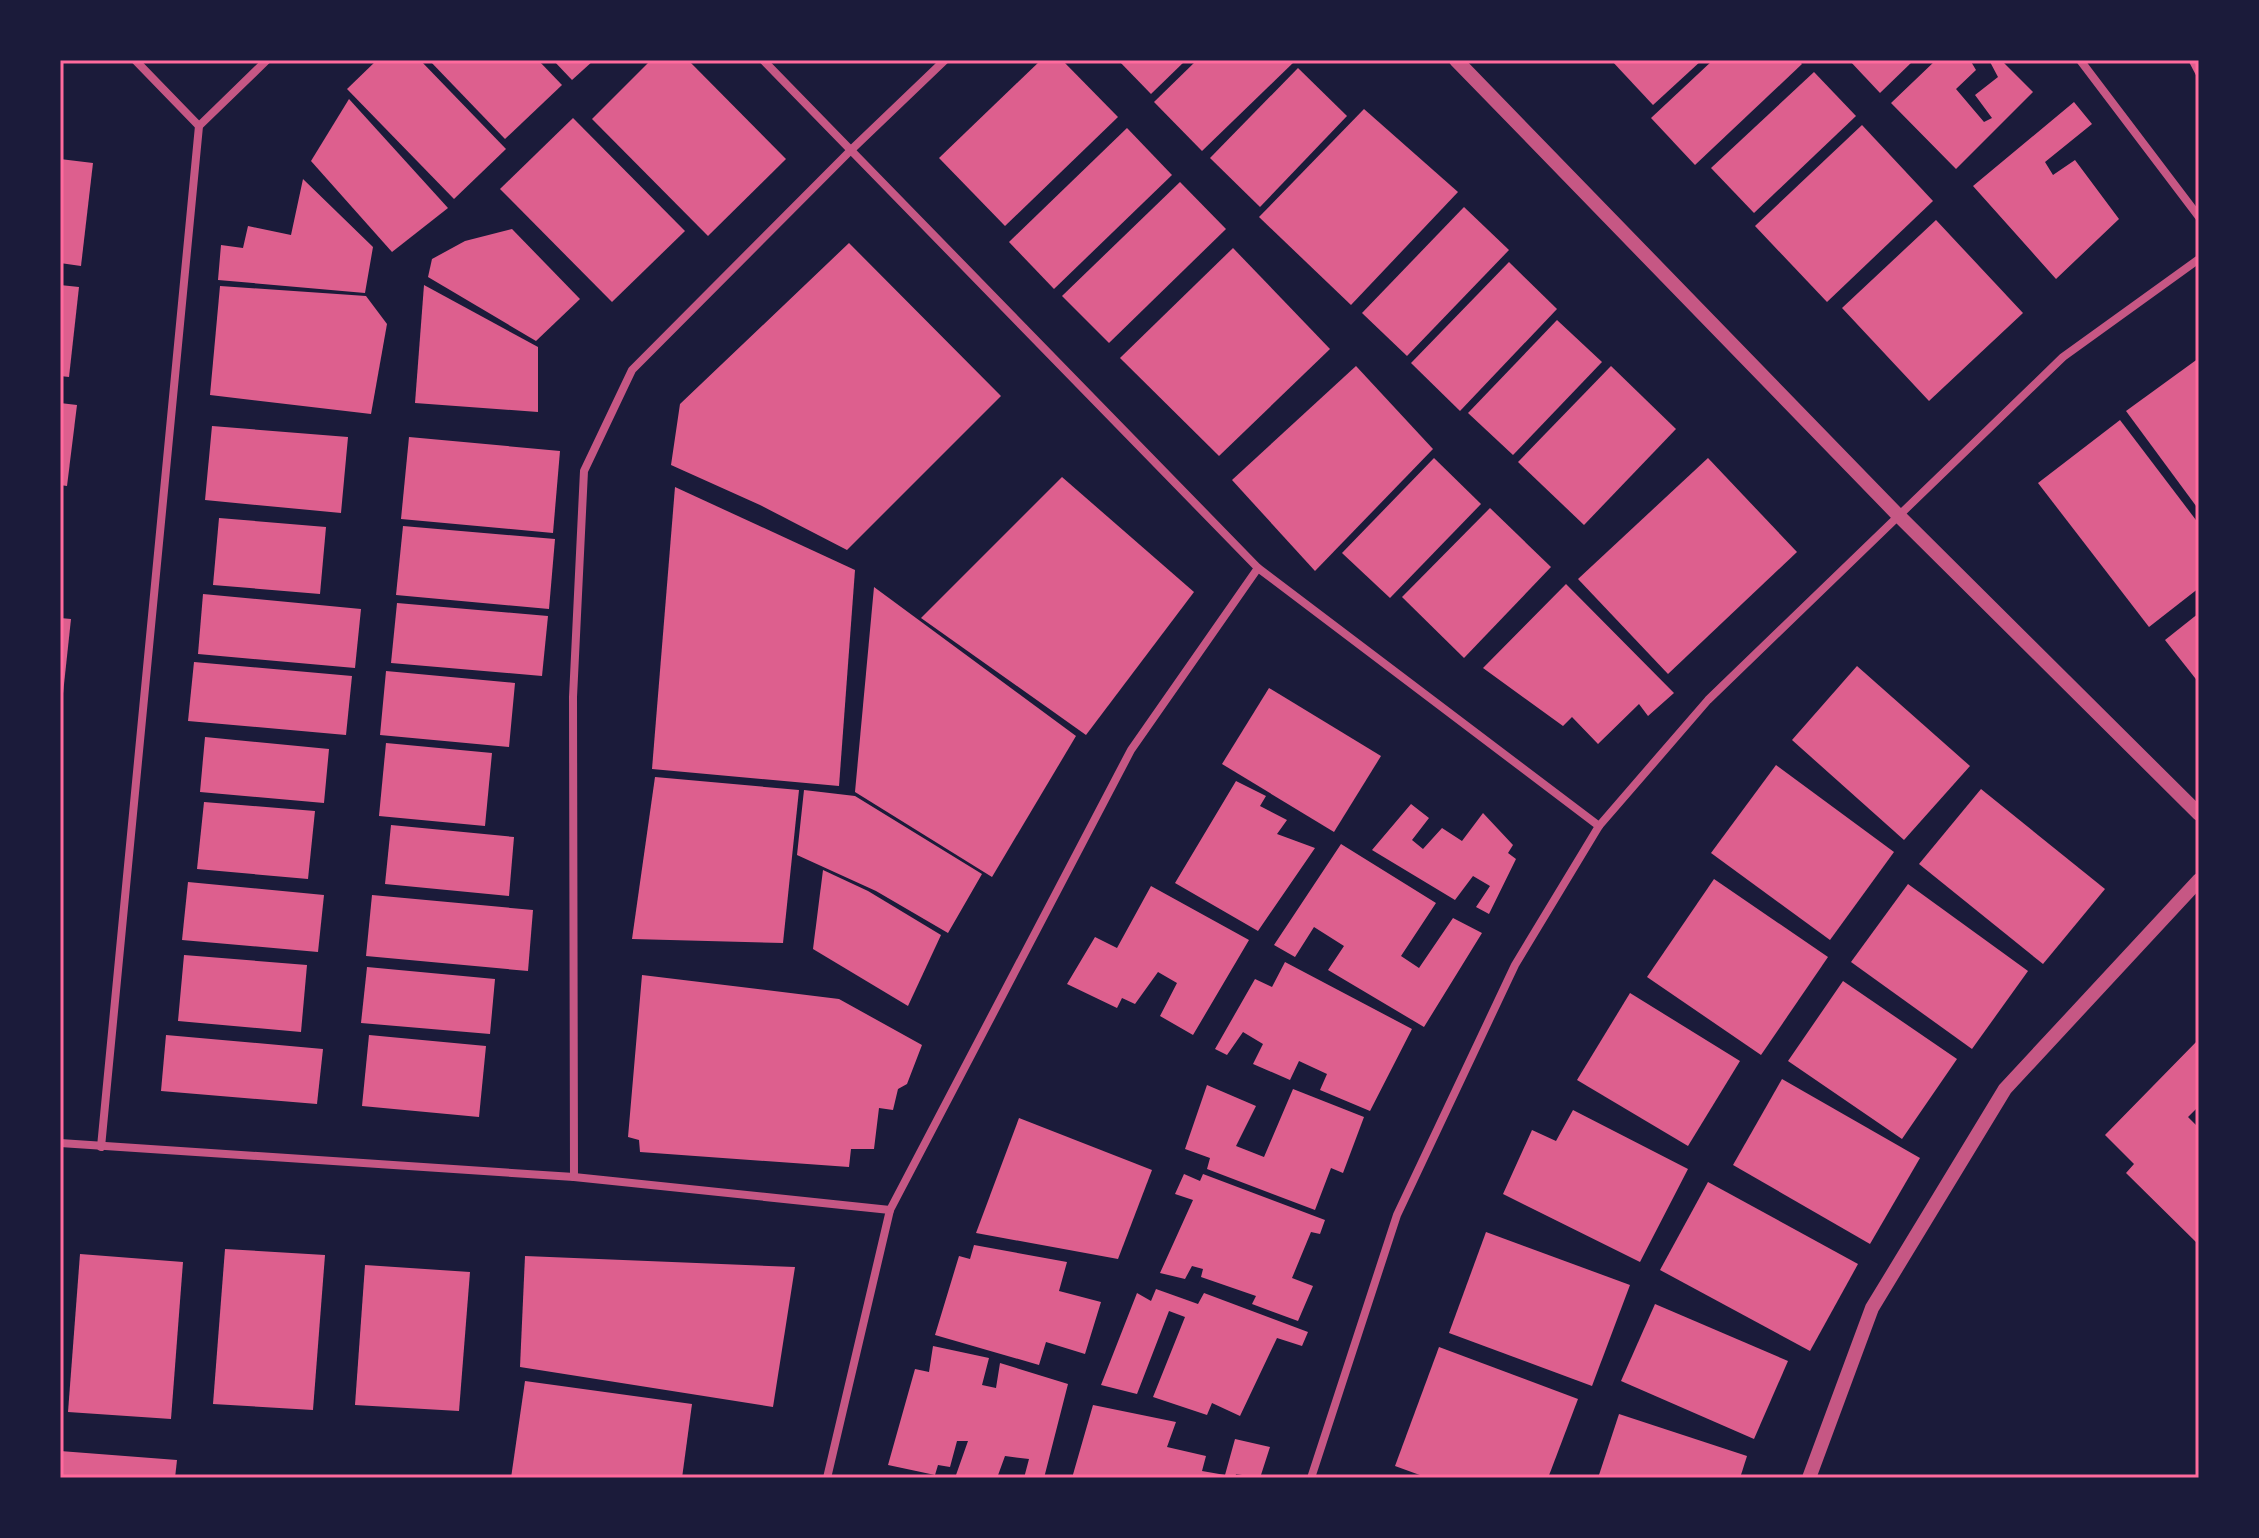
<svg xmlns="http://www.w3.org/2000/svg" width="2259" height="1538" viewBox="0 0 2259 1538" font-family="Merriweather,serif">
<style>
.building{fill:#dd5f8e}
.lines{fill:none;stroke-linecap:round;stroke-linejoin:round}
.minor{stroke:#c65784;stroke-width:8}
.tertiary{stroke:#c65784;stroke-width:14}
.neatline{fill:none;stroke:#ff6b9d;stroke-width:3}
</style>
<rect width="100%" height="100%" fill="#1b1b3a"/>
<g class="building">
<path d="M 377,60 L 420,60 L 506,149 L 454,199 L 347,89 Z"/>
<path d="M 429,60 L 538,60 L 562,85 L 505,139 Z"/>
<path d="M 553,60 L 594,60 L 572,80 Z"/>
<path d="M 651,60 L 688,60 L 786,159 L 708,236 L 592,119 Z"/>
<path d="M 1041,60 L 1062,60 L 1118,117 L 1005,226 L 939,158 Z"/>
<path d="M 1118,60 L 1186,60 L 1151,94 Z"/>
<path d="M 1197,60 L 1296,60 L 1202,151 L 1154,102 Z"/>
<path d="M 1611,60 L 1702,60 L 1653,105 Z"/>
<path d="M 1713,60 L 1798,60 L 1802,64 L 1695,165 L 1651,118 Z"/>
<path d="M 1849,60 L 1914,60 L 1880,93 Z"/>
<path d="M 1936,60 L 1970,60 L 1976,70 L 1956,89 L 1984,122 L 1992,118 L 1975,95 L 1998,77 L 1989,60 L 2001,60 L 2033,92 L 1956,169 L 1891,103 Z"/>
<path d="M 2188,60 L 2199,60 L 2199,81 Z"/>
<path d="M 1298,68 L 1347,116 L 1260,207 L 1210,158 Z"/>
<path d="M 1814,72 L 1856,116 L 1754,213 L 1711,168 Z"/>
<path d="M 349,99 L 448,208 L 392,252 L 311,161 Z"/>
<path d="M 2074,102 L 2092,124 L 2045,162 L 2053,175 L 2075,160 L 2119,219 L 2056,279 L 1973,186 Z"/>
<path d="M 1364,109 L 1458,192 L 1351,305 L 1259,217 Z"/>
<path d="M 573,118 L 685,231 L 612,302 L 500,189 Z"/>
<path d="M 1862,125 L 1933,201 L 1827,302 L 1755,226 Z"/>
<path d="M 1127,128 L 1172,175 L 1054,289 L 1009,242 Z"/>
<path d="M 60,159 L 93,163 L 81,266 L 60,263 Z"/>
<path d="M 303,179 L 373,247 L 365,293 L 218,280 L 221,245 L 243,248 L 248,226 L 291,235 Z"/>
<path d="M 1180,182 L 1226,229 L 1109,343 L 1062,296 Z"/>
<path d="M 1464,207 L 1509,250 L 1407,356 L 1362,313 Z"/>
<path d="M 1936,220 L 2023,313 L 1929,401 L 1842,308 Z"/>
<path d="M 512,229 L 580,299 L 536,341 L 428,277 L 432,259 L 465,241 Z"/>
<path d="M 849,243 L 1001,396 L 847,550 L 760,505 L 671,465 L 680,404 Z"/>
<path d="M 1233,248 L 1330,349 L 1219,456 L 1120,358 Z"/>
<path d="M 1509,262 L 1557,309 L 1460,411 L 1411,363 Z"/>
<path d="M 60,285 L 79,287 L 69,377 L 60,376 Z"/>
<path d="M 424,285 L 538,347 L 538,412 L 415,403 Z"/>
<path d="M 220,286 L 366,296 L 387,324 L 371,414 L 210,395 Z"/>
<path d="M 1557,320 L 1602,362 L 1513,455 L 1468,413 Z"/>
<path d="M 2199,358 L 2199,510 L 2126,411 Z"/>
<path d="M 1356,366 L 1433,449 L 1315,571 L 1232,480 Z"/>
<path d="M 1611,366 L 1676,429 L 1584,525 L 1518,462 Z"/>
<path d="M 60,403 L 77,405 L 67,486 L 60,485 Z"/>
<path d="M 2120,420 L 2199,524 L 2199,588 L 2149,627 L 2038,483 Z"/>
<path d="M 212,426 L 348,437 L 341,513 L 205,500 Z"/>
<path d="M 409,437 L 560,451 L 553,533 L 401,519 Z"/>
<path d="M 1434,458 L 1481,504 L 1390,598 L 1342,553 Z"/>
<path d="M 1708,458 L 1797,552 L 1668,674 L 1578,579 Z"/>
<path d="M 1062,477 L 1194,592 L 1086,735 L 921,618 Z"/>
<path d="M 675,487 L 855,570 L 839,786 L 652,769 Z"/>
<path d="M 1490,508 L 1551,567 L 1464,658 L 1402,597 Z"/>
<path d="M 219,518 L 326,527 L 320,594 L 213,585 Z"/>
<path d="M 403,526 L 555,539 L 549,609 L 396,595 Z"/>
<path d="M 1566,584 L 1674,693 L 1648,716 L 1639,704 L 1598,744 L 1572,717 L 1563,726 L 1483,668 Z"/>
<path d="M 874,587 L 1076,736 L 992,877 L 855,792 Z"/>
<path d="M 203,594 L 361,609 L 355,668 L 198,654 Z"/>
<path d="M 397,603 L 548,616 L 542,676 L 391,663 Z"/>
<path d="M 2199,613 L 2199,683 L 2165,640 Z"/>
<path d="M 60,618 L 71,619 L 62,703 L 60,703 Z"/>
<path d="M 194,662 L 352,676 L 346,735 L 188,721 Z"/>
<path d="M 1857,666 L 1970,766 L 1904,840 L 1792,740 Z"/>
<path d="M 386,671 L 515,683 L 509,747 L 380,735 Z"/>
<path d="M 1269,688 L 1381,756 L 1334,832 L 1222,764 Z"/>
<path d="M 205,737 L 329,749 L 324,803 L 200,792 Z"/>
<path d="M 386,743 L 492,753 L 485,826 L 379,816 Z"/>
<path d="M 1776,765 L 1894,852 L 1830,940 L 1711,853 Z"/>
<path d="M 655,777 L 799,790 L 783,943 L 632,939 Z"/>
<path d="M 1236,781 L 1266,796 L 1260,806 L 1287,820 L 1277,834 L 1315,848 L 1258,931 L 1175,883 Z"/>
<path d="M 1981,789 L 2105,889 L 2043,964 L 1919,864 Z"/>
<path d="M 804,790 L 855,796 L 982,874 L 948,933 L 876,891 L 797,855 Z"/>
<path d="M 204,802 L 315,811 L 308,879 L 197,869 Z"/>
<path d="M 1411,804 L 1429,818 L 1412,840 L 1423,849 L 1442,828 L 1462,841 L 1483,813 L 1513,845 L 1508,853 L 1516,859 L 1489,914 L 1476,907 L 1490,886 L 1473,876 L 1455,900 L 1372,850 Z"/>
<path d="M 391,825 L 514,837 L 509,896 L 385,884 Z"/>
<path d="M 1341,844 L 1436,903 L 1401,956 L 1419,968 L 1453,918 L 1482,933 L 1424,1027 L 1328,970 L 1344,946 L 1314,927 L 1295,957 L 1274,945 Z"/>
<path d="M 823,870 L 868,891 L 941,935 L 908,1006 L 813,949 Z"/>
<path d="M 1714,879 L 1828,957 L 1761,1055 L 1647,977 Z"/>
<path d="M 188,882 L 324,895 L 318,952 L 182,940 Z"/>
<path d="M 1908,884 L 2028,971 L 1972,1049 L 1851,962 Z"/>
<path d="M 1151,886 L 1249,940 L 1193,1035 L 1160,1016 L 1177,983 L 1158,972 L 1135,1004 L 1122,998 L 1117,1008 L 1067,984 L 1095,937 L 1117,948 Z"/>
<path d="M 372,895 L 533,910 L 528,971 L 366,956 Z"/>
<path d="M 184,955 L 307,965 L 301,1032 L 178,1021 Z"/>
<path d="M 1285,962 L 1412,1029 L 1370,1111 L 1320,1090 L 1327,1074 L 1299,1061 L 1290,1080 L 1253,1064 L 1263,1044 L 1243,1032 L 1227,1055 L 1215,1049 L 1255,979 L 1272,987 Z"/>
<path d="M 367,967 L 495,979 L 490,1034 L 361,1023 Z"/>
<path d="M 642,975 L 839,999 L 922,1045 L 907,1084 L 898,1089 L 893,1110 L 879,1108 L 874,1149 L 851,1149 L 849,1167 L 640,1152 L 639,1140 L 628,1137 Z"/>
<path d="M 1843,981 L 1957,1059 L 1902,1139 L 1788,1061 Z"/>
<path d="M 1630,993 L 1740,1061 L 1688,1146 L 1577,1080 Z"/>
<path d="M 166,1035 L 323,1049 L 317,1104 L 161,1091 Z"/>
<path d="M 369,1035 L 486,1046 L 479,1117 L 362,1106 Z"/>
<path d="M 2199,1039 L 2199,1106 L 2188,1117 L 2199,1128 L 2199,1245 L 2126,1173 L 2134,1164 L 2105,1135 Z"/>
<path d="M 1782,1079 L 1920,1158 L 1870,1244 L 1733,1165 Z"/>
<path d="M 1207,1085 L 1256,1106 L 1236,1146 L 1264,1157 L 1293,1089 L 1364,1117 L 1343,1173 L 1331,1168 L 1315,1210 L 1207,1169 L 1210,1158 L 1185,1149 Z"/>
<path d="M 1573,1110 L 1688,1169 L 1640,1262 L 1503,1194 L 1532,1130 L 1556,1141 Z"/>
<path d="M 1019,1118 L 1152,1170 L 1118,1259 L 976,1233 Z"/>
<path d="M 1184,1174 L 1200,1181 L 1203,1174 L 1325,1220 L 1320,1234 L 1311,1232 L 1292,1278 L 1313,1286 L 1298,1321 L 1252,1304 L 1256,1296 L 1201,1277 L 1203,1269 L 1192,1266 L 1185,1279 L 1160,1273 L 1193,1200 L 1175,1194 Z"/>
<path d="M 1708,1182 L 1858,1264 L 1810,1351 L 1660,1270 Z"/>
<path d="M 1486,1232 L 1630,1285 L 1592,1386 L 1449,1333 Z"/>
<path d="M 974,1245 L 1067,1262 L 1059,1291 L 1101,1302 L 1085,1354 L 1046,1342 L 1039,1365 L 935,1335 L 959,1256 L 970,1259 Z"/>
<path d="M 225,1249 L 325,1255 L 313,1410 L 213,1404 Z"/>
<path d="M 80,1254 L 183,1262 L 171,1419 L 68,1412 Z"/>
<path d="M 525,1256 L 795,1267 L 773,1407 L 520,1367 Z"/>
<path d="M 365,1265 L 470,1272 L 459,1411 L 355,1405 Z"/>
<path d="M 1156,1289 L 1198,1304 L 1204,1293 L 1308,1332 L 1302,1346 L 1277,1338 L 1240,1416 L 1212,1403 L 1207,1415 L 1153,1397 L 1185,1317 L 1169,1311 L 1137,1394 L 1101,1385 L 1137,1293 L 1151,1301 Z"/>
<path d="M 1655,1304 L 1788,1361 L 1754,1439 L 1621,1381 Z"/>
<path d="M 933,1346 L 989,1358 L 982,1385 L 996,1388 L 1000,1363 L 1068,1384 L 1044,1478 L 1024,1478 L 1029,1459 L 1005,1456 L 997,1478 L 970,1478 L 956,1475 L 968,1441 L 957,1441 L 950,1467 L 938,1465 L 935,1475 L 888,1465 L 915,1369 L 929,1372 Z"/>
<path d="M 1439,1347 L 1578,1399 L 1548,1478 L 1428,1478 L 1395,1466 Z"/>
<path d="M 525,1381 L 692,1404 L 682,1478 L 511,1478 Z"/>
<path d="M 1093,1405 L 1176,1422 L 1167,1447 L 1206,1456 L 1202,1471 L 1225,1475 L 1235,1439 L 1270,1447 L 1260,1478 L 1236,1474 L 1235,1478 L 1072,1478 Z"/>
<path d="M 1619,1414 L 1747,1456 L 1740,1478 L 1598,1478 Z"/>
<path d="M 60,1451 L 177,1460 L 175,1478 L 60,1478 Z"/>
</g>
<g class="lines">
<g class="minor">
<path d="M 135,60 L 199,126"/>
<path d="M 763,60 L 1258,568 L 1599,826"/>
<path d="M 2080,60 L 2199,217"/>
<path d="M 60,1143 L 574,1177 L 890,1210"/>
<path d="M 101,1147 L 199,126 L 267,60"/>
<path d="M 574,1177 L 573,697 L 584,471 L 632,370 L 850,151 L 945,60"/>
<path d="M 827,1478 L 890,1210 L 1131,750 L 1258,568"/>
<path d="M 1311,1478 L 1397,1215 L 1515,965 L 1599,826 L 1708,700 L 2063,357 L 2199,259"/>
</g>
<g class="tertiary">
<path d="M 1456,60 L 1898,515 L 2199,814"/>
<path d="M 1809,1478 L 1872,1308 L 2005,1089 L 2199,880"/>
</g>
</g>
<rect width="2259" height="1538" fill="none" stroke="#1b1b3a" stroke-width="124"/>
<rect x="62" y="62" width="2135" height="1414" class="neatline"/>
</svg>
